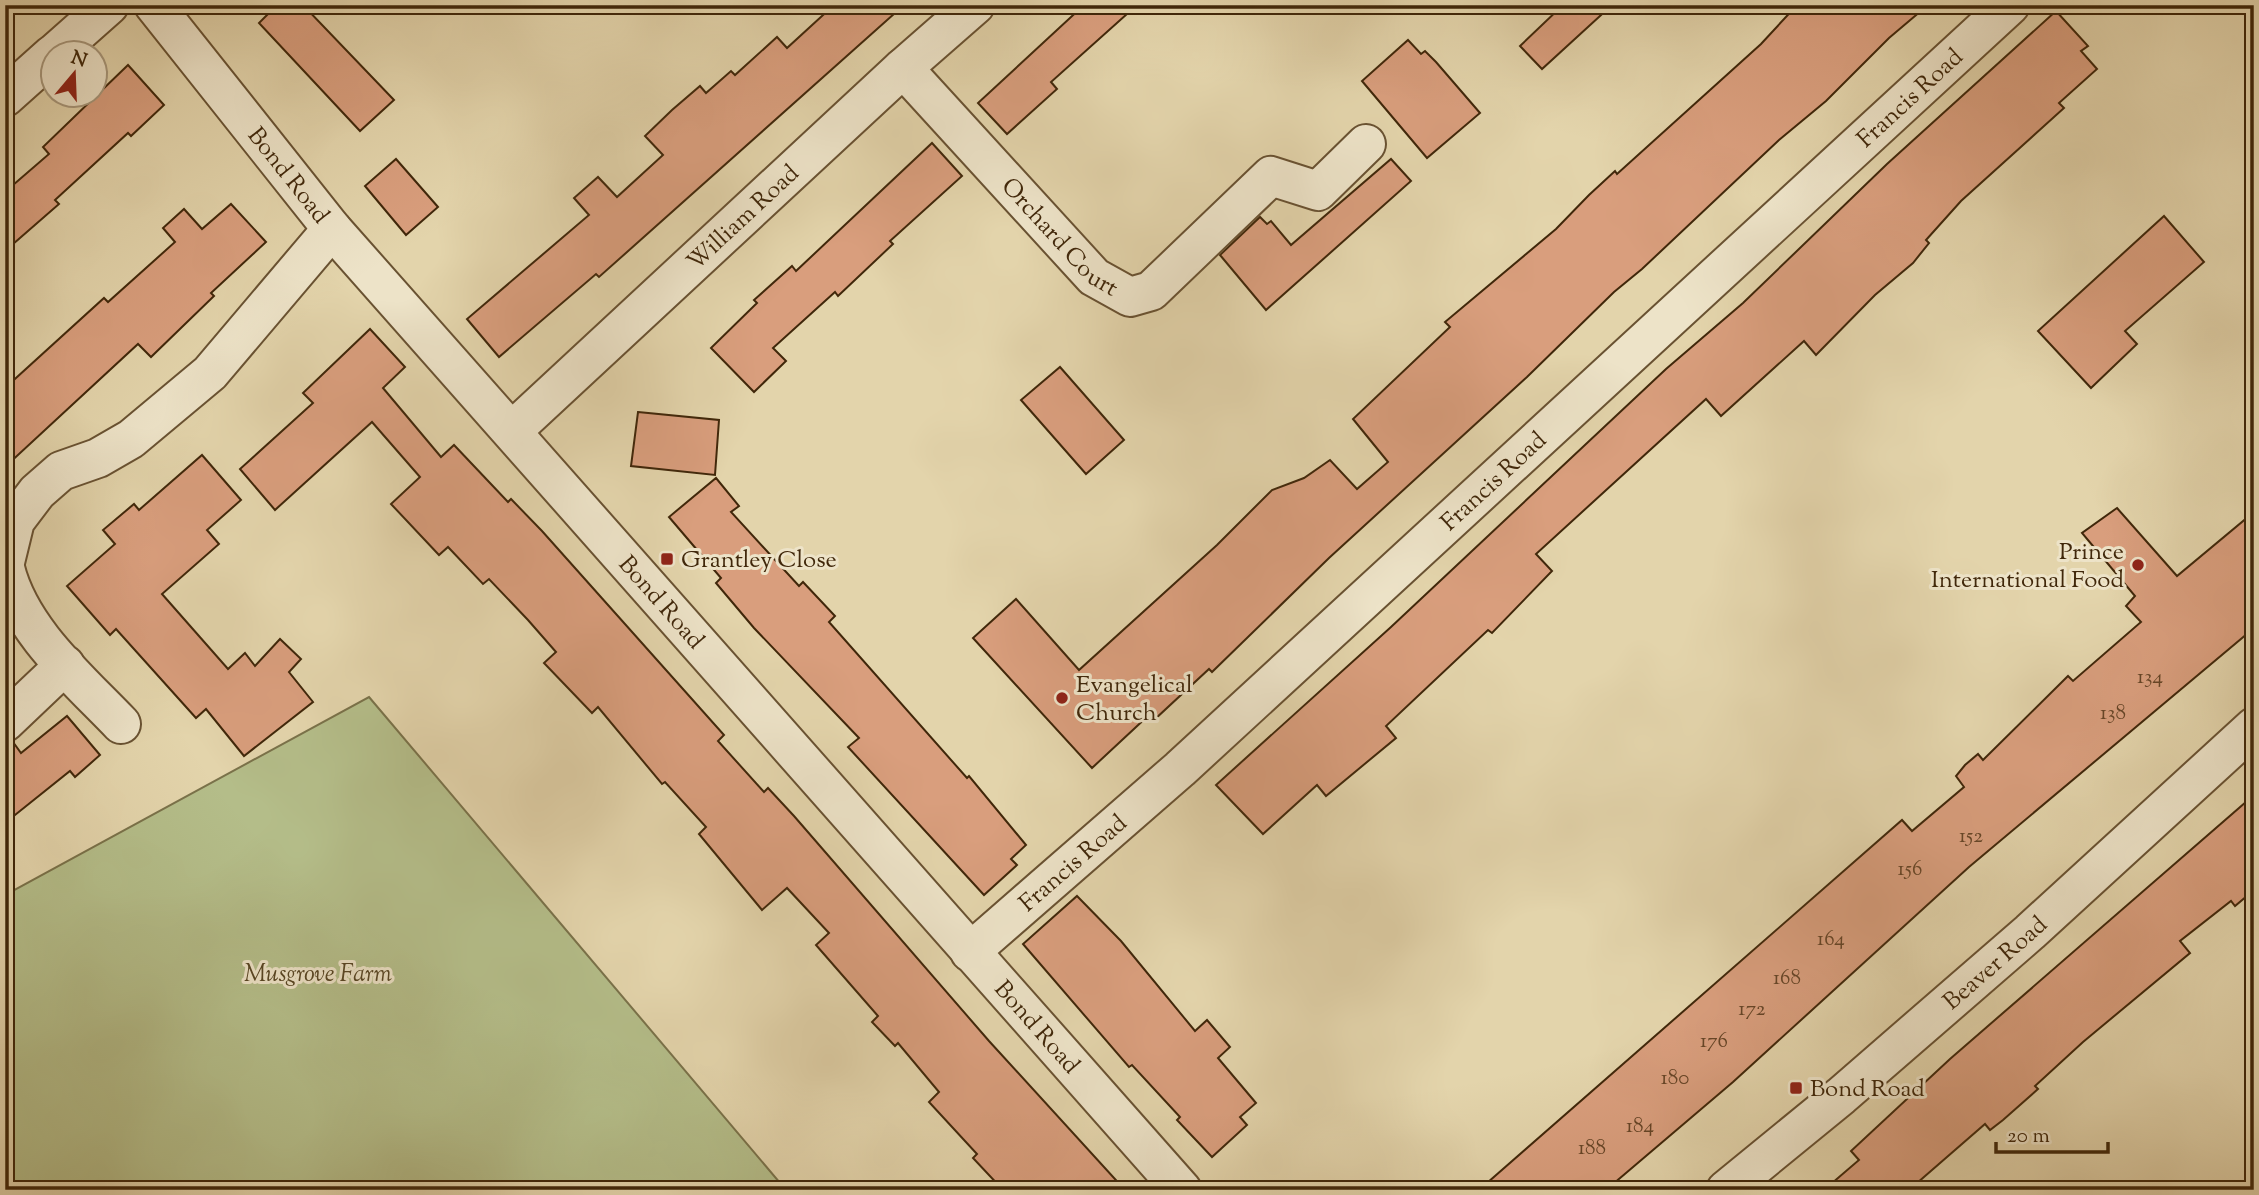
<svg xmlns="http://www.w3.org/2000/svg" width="2259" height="1195" viewBox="0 0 2259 1195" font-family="'Sorts Mill Goudy',serif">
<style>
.green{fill:#b4bd89;stroke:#7a724a;stroke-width:2}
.building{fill:#d99e7d;stroke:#40270a;stroke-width:2}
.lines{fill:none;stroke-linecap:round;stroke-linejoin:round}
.minor-casing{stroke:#695232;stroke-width:42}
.minor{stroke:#ede3c8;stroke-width:38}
.poi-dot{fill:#8f2418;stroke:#ede3c8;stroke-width:2.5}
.labels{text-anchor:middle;stroke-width:6;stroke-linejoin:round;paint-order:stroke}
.number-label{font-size:21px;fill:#664527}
.street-label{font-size:24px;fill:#40270a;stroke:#ede3c8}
.poi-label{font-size:24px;fill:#40270a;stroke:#ede3c8;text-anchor:start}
.park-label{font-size:24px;font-style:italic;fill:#574523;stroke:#ede3c8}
</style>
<rect width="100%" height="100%" fill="#e3d4ab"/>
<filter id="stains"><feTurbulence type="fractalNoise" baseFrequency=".00286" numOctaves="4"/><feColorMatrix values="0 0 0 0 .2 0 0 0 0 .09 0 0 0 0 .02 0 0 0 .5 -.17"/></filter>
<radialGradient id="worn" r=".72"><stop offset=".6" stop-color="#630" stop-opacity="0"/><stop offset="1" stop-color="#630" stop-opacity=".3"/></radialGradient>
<path class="green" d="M 369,697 L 786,1190 L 5,1190 L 5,895 Z"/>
<g class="building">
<path d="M 277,5 L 303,5 L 394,100 L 360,131 L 259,23 Z"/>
<path d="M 834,5 L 904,5 L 599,277 L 596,274 L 499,357 L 467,319 L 589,215 L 574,198 L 598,177 L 617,197 L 663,155 L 645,136 L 672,110 L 700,86 L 706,93 L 731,71 L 735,75 L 777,37 L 787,48 Z"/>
<path d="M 1084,5 L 1137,5 L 1051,82 L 1057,89 L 1007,134 L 978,103 Z"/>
<path d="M 1563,5 L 1612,5 L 1542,69 L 1520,46 Z"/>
<path d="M 1797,5 L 1928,5 L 1889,38 L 1826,101 L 1779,140 L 1642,269 L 1614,292 L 1527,377 L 1329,558 L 1212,672 L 1209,669 L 1154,720 L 1149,715 L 1092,768 L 973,638 L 1016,599 L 1079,670 L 1217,545 L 1272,490 L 1304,478 L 1330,460 L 1357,489 L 1388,462 L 1353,419 L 1450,327 L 1445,322 L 1556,229 L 1589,195 L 1615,171 L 1617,174 L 1761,44 Z"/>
<path d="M 2056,11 L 2088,46 L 2081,51 L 2097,69 L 2059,103 L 2064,108 L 1961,201 L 1926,240 L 1929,243 L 1913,263 L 1875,295 L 1816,355 L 1804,341 L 1721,416 L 1706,399 L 1536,554 L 1552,571 L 1492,633 L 1488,630 L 1386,726 L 1396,738 L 1326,796 L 1317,785 L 1263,834 L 1216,785 L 1391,627 L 1666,369 L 1743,303 L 1887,164 Z"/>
<path d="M 1408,40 L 1421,54 L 1425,51 L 1436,62 L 1480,113 L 1427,158 L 1362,81 Z"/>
<path d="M 128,65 L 164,105 L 131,136 L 128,133 L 55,200 L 59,204 L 5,251 L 5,192 L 49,154 L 43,147 Z"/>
<path d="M 932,143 L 962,176 L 890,241 L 893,244 L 838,296 L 835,292 L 773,348 L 786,361 L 754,392 L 711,348 L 757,303 L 754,300 L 792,266 L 796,271 Z"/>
<path d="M 396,159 L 438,207 L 406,235 L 365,186 Z"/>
<path d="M 1391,159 L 1411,181 L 1266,310 L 1220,255 L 1260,217 L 1267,224 L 1271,221 L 1291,245 Z"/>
<path d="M 231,204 L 266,242 L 211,293 L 214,296 L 151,357 L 138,344 L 5,467 L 5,388 L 104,298 L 108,302 L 175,242 L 163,228 L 184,209 L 202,229 Z"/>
<path d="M 2164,216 L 2204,262 L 2125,331 L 2137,344 L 2091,388 L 2038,331 Z"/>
<path d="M 370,329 L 405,367 L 383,388 L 441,457 L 454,445 L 508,502 L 511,499 L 542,531 L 724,735 L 718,741 L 764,792 L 768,788 L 794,816 L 989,1041 L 1125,1190 L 1003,1190 L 973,1158 L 977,1154 L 929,1102 L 939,1092 L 898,1043 L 895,1046 L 872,1022 L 878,1016 L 816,945 L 829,933 L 787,888 L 762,910 L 699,834 L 706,827 L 665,782 L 662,784 L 598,707 L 592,713 L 544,663 L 556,652 L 528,620 L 489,579 L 483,584 L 448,547 L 439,555 L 391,504 L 420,477 L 372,422 L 275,510 L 240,469 L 313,403 L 303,393 Z"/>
<path d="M 1060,367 L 1124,440 L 1086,474 L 1021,400 Z"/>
<path d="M 638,412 L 719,420 L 715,475 L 631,466 Z"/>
<path d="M 202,455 L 241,500 L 207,530 L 219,544 L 162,594 L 228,669 L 245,653 L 255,666 L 280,639 L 301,659 L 289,672 L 313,702 L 244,756 L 206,709 L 196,718 L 116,629 L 110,635 L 67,586 L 115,544 L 103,530 L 134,504 L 139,510 Z"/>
<path d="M 716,478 L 739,506 L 731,512 L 799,586 L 803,582 L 835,616 L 829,622 L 967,778 L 969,776 L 1026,845 L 1011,859 L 1017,865 L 984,895 L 848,747 L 859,738 L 754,628 L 716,583 L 721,578 L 669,517 Z"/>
<path d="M 2117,508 L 2177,576 L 2254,512 L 2254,628 L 1969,867 L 1733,1082 L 1606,1190 L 1479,1190 L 1902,820 L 1912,831 L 1964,787 L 1956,776 L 1965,765 L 1978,754 L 1983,760 L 2068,676 L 2073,681 L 2141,622 L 2126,606 L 2135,596 L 2082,533 Z"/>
<path d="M 67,716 L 100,755 L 75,777 L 70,771 L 5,823 L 5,743 L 13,742 L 21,753 Z"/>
<path d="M 2254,795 L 2254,890 L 2235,906 L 2231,901 L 2180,941 L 2190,953 L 2083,1042 L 2035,1086 L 2038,1089 L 2003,1120 L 1990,1130 L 1985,1124 L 1909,1190 L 1824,1190 L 1859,1160 L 1851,1151 L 1950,1059 Z"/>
<path d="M 1077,896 L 1121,941 L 1195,1031 L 1207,1020 L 1230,1047 L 1218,1058 L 1256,1103 L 1240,1117 L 1247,1125 L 1212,1157 L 1177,1120 L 1180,1117 L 1132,1065 L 1129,1067 L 1023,944 Z"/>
</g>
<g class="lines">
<g class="minor-casing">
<g id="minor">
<path id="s1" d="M 154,5 L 332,229 L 1182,1190"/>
<path d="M 56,52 L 109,5"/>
<path id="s2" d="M 903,68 L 1094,277 L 1130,297 L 1151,291 L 1271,176 L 1318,191 L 1366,144"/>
<path d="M 5,97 L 52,55"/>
<path id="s3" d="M 513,430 L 903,68 L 975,5"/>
<path d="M 5,562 L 15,521 L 37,492 L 61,471 L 98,458 L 131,439 L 210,373 L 332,229"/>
<path d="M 5,568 C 20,630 78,679 121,724"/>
<path d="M 5,722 L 65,665"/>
<path id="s4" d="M 970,952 L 1180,769 L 2010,5"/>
<path id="s5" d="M 1726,1190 L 1841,1096 L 2030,932 L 2254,727"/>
</g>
</g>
<use href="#minor" class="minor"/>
</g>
<g class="poi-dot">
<rect x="660" y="552" width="14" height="14" rx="3.5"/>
<circle cx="2138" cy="565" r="7"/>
<circle cx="1062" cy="698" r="7"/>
<rect x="1789" y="1081" width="14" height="14" rx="3.5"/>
</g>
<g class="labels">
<g class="number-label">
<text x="2150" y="683">134</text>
<text x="2113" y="719">138</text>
<text x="1971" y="842">152</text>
<text x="1910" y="875">156</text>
<text x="1831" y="945">164</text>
<text x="1787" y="984">168</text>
<text x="1752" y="1015">172</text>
<text x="1714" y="1047">176</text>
<text x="1675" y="1084">180</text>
<text x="1640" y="1132">184</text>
<text x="1592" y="1154">188</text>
</g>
<g class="street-label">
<text dy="8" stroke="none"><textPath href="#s4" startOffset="1270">Francis Road</textPath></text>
<text dy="8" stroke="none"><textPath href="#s1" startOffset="217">Bond Road</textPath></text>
<text dy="8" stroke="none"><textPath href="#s3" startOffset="313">William Road</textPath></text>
<text dy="8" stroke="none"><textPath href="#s2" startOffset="231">Orchard Court</textPath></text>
<text dy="8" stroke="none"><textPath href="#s4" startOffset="704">Francis Road</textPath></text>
<text dy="8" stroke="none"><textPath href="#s1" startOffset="784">Bond Road</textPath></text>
<text dy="8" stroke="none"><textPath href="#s4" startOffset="136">Francis Road</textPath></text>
<text dy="8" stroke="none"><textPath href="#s5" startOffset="352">Beaver Road</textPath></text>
<text dy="8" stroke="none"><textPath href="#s1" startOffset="1351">Bond Road</textPath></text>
</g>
<g class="poi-label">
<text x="2124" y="559" text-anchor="end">Prince<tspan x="2124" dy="28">International Food</tspan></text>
<text x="681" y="567">Grantley Close</text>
<text x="1076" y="692">Evangelical<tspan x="1076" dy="28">Church</tspan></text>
<text x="1810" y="1096">Bond Road</text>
</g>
<g class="park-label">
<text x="318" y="981">Musgrove Farm</text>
</g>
</g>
<rect width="2259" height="1195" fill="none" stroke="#e3d4ab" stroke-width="28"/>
<rect x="7" y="7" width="2245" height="1181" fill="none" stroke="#40270a" stroke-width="3.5"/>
<rect x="14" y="14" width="2231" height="1167" fill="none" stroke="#40270a" stroke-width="2"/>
<g transform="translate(74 74) rotate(19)"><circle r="33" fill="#ede3c8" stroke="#a8987c" stroke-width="2"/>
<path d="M0-5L12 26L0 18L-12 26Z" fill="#8f2418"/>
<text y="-10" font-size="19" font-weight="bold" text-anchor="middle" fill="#40270a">N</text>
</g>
<path d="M1996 1142v10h112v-10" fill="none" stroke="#40270a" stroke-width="3.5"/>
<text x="2007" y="1142" font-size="21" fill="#40270a" stroke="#ede3c8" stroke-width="5" paint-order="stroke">20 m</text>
<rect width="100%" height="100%" filter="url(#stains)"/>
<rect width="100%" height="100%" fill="url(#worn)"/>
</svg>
